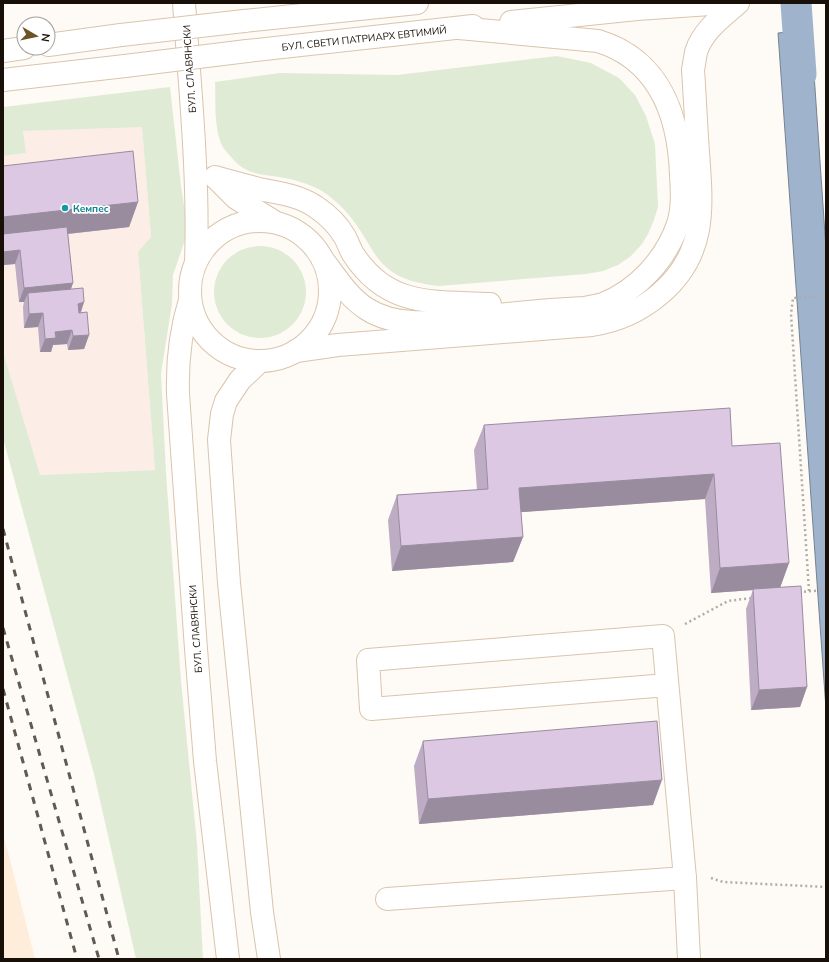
<svg xmlns="http://www.w3.org/2000/svg" width="829" height="962" viewBox="0 0 829 962" font-family="'Nunito Sans',sans-serif">
<style>
.commercial{fill:#fcede7}
.industrial{fill:#ffeddc}
.green{fill:#e0ebd5}
.water{fill:#9fb3cc;stroke:#768291}
.lines{fill:none;stroke-linecap:round;stroke-linejoin:round}
.canal{stroke:#9fb3cc;stroke-width:31}
.minor-casing{stroke:#dac4ad;stroke-width:24}
.major-casing{stroke:#dac4ad;stroke-width:24}
.path{stroke:#b1aca6;stroke-width:2.5;stroke-dasharray:2 3;stroke-linecap:butt}
.minor{stroke:#fff;stroke-width:22}
.major{stroke:#fff;stroke-width:22}
.rail{stroke:#615a53;stroke-width:3;stroke-dasharray:7 7;stroke-linecap:butt}
.major-bridge-casing{stroke:#dac4ad;stroke-width:24;stroke-linecap:butt}
.major-bridge{stroke:#fff;stroke-width:22}
.wall{fill:#bdacc3}
.shaded-wall{fill:#9a8c9f}
.building{fill:#dcc8e3;stroke:#9a8c9f}
.culture-dot{fill:#0f9aa8;stroke:#fff;stroke-width:1.5}
.labels{text-anchor:middle;stroke-width:3.5;stroke-linejoin:round;paint-order:stroke}
.street-label{font-size:10px;fill:#181008;stroke:#fff}
.culture-label{font-size:10px;font-weight:bold;fill:#0d838f;stroke:#fff;text-anchor:start}
</style>
<rect width="100%" height="100%" fill="#fefaf5"/>
<path class="commercial" d="M 142,126 L 151,238 L 138,253 L 155,470 L 39,475 L 3,352 L 3,156 L 26,153 L 22,131 Z"/>
<path class="industrial" d="M 3,834 L 12,867 L 35,959 L 3,959 Z"/>
<g class="green">
<path d="M 557,56 L 591,63 L 619,78 L 635,95 L 646,116 L 655,144 L 658,207 L 654,220 L 648,234 L 642,244 L 631,256 L 618,265 L 603,271 L 586,274 L 439,286 C 421,284 400,280 386,267 C 376,258 370,246 363,235 C 353,218 339,202 322,191 C 310,184 293,179 279,177 C 268,175 257,175 247,170 C 238,166 231,157 225,150 C 213,134 216,101 215,82 L 280,73 L 397,75 Z"/>
<path d="M 170,87 L 181,186 L 188,231 L 173,275 L 172,304 L 161,373 L 166,473 L 181,681 L 197,844 L 203,959 L 136,959 L 94,774 L 3,438 L 3,352 L 40,475 L 155,470 L 138,252 L 151,237 L 142,127 L 23,131 L 26,153 L 3,156 L 3,107 Z"/>
<circle cx="260" cy="292" r="46"/>
</g>
<path class="water" d="M 811,30 L 826,249 L 826,709 L 778,33 Z"/>
<g class="lines">
<path class="canal" d="M 796,3 L 801,74"/>
<g class="minor-casing">
<g id="minor">
<path d="M 667,685 L 371,709 L 368,660 L 663,636 L 685,878 L 689,959"/>
<path d="M 387,899 L 685,878"/>
</g>
</g>
<g class="major-casing">
<g id="major">
<path d="M 184,3 C 190,89 199,176 196,262"/>
<path d="M 244,21 L 417,3"/>
<path d="M 511,22 L 637,9 L 725,3"/>
<path d="M 48,45 L 121,35"/>
<path d="M 3,51 L 24,48"/>
<path d="M 247,51 L 473,26"/>
<path d="M 3,80 L 125,66"/>
<path d="M 215,177 C 229,181 244,185 259,189 C 278,193 299,195 316,207 C 328,215 338,225 345,237 C 348,243 350,249 353,254 C 388,308 433,301 490,304"/>
<path d="M 216,178 L 236,198 L 273,221"/>
<circle cx="260" cy="291" r="70"/>
<path d="M 323,260 C 336,277 348,297 367,309 C 401,331 448,320 486,316 C 519,313 552,309 585,308 C 591,306 598,306 603,304 C 638,290 666,259 678,224 C 683,208 682,191 681,175 C 679,116 660,60 598,41 L 459,28"/>
<path d="M 190,300 C 180,332 177,361 178,394 L 196,649 L 205,761 L 228,959"/>
<path d="M 296,351 L 338,345 L 592,325 C 618,321 639,312 660,294 C 707,254 702,208 698,152 C 696,125 695,98 693,70 C 694,64 695,58 696,52 C 703,30 722,17 738,3"/>
<path d="M 259,362 L 240,380 L 226,401 L 222,414 L 219,440 L 229,583 L 262,912 L 269,959"/>
</g>
</g>
<g class="path">
<path d="M 809,591 L 791,314 L 793,298 L 826,296"/>
<path d="M 799,592 L 826,590"/>
<path d="M 685,624 L 728,601 L 752,598"/>
<path d="M 711,878 L 723,882 L 826,887"/>
</g>
<use href="#minor" class="minor"/>
<use href="#major" class="major"/>
<g class="rail">
<path d="M 3,529 L 119,959"/>
<path d="M 3,628 L 99,959"/>
<path d="M 3,689 L 77,959"/>
</g>
<g class="major-bridge-casing">
<g id="major-bridge">
<path d="M 121,35 L 244,21"/>
<path d="M 125,66 L 247,51"/>
</g>
</g>
<use href="#major-bridge" class="major-bridge"/>
</g>
<g class="wall">
<path d="M 3,166 L 138,202 L 129,227 L 68,234 L 73,283 L 71,289 L 84,302 L 81,313 L 89,335 L 84,349 L 68,350 L 67,344 L 53,345 L 51,352 L 40,352 L 38,327 L 24,328 L 23,307 L 24,302 L 19,302 L 15,264 L 3,265 Z"/>
<path d="M 484,425 L 732,446 L 789,563 L 780,587 L 807,687 L 800,707 L 751,710 L 746,609 L 753,590 L 711,593 L 705,499 L 521,512 L 523,537 L 513,562 L 392,571 L 388,520 L 397,495 L 477,490 L 474,450 Z"/>
<path d="M 423,741 L 653,805 L 419,824 L 414,766 Z"/>
</g>
<g class="shaded-wall">
<path d="M 138,202 L 129,227 L 3,241 L 3,217 Z"/>
<path d="M 20,250 L 15,264 L 3,265 L 3,252 Z"/>
<path d="M 73,283 L 68,297 L 28,293 L 24,302 L 19,302 L 24,288 Z"/>
<path d="M 84,302 L 79,316 L 78,304 Z"/>
<path d="M 43,313 L 38,327 L 24,328 L 29,314 Z"/>
<path d="M 72,330 L 67,344 L 53,345 L 51,352 L 40,352 L 45,339 L 55,332 Z"/>
<path d="M 89,335 L 84,349 L 68,350 L 73,336 Z"/>
<path d="M 714,474 L 705,499 L 510,513 L 519,488 Z"/>
<path d="M 523,537 L 513,562 L 392,571 L 401,546 Z"/>
<path d="M 789,563 L 780,588 L 711,593 L 720,568 Z"/>
<path d="M 807,687 L 800,707 L 751,710 L 759,690 Z"/>
<path d="M 662,780 L 653,805 L 419,824 L 428,799 Z"/>
</g>
<g class="building">
<path d="M 133,151 L 138,202 L 3,217 L 3,166 Z"/>
<path d="M 67,227 L 73,283 L 24,288 L 20,250 L 3,252 L 3,234 Z"/>
<path d="M 83,288 L 84,302 L 78,304 L 79,313 L 87,312 L 89,335 L 73,336 L 72,330 L 55,332 L 56,338 L 45,339 L 43,313 L 29,314 L 28,293 Z"/>
<path d="M 730,408 L 732,446 L 780,443 L 789,563 L 720,568 L 714,474 L 519,488 L 523,537 L 401,546 L 397,495 L 488,489 L 484,425 Z"/>
<path d="M 801,586 L 807,687 L 759,690 L 753,589 Z"/>
<path d="M 657,721 L 662,780 L 428,799 L 423,741 Z"/>
</g>
<circle class="culture-dot" cx="65" cy="208" r="4"/>
<g class="labels">
<g class="street-label">
<text transform="translate(364 38) rotate(-6)" y="4">БУЛ. СВЕТИ ПАТРИАРХ ЕВТИМИЙ</text>
<text transform="translate(189 69) rotate(-94)" y="4">БУЛ. СЛАВЯНСКИ</text>
<text transform="translate(195 629) rotate(-94)" y="4">БУЛ. СЛАВЯНСКИ</text>
</g>
<g class="culture-label">
<text x="73" y="212">Кемпес</text>
</g>
</g>
<rect width="829" height="962" fill="none" stroke="#181008" stroke-width="8"/>
<g transform="translate(36 36) rotate(99)"><circle r="19" fill="#ffffff" stroke="#a39f9c"/>
<path d="M0-3L7 15L0 10L-7 15Z" fill="#6b5324"/>
<text y="-6" font-size="11" font-weight="bold" text-anchor="middle" fill="#181008">N</text>
</g>
</svg>
